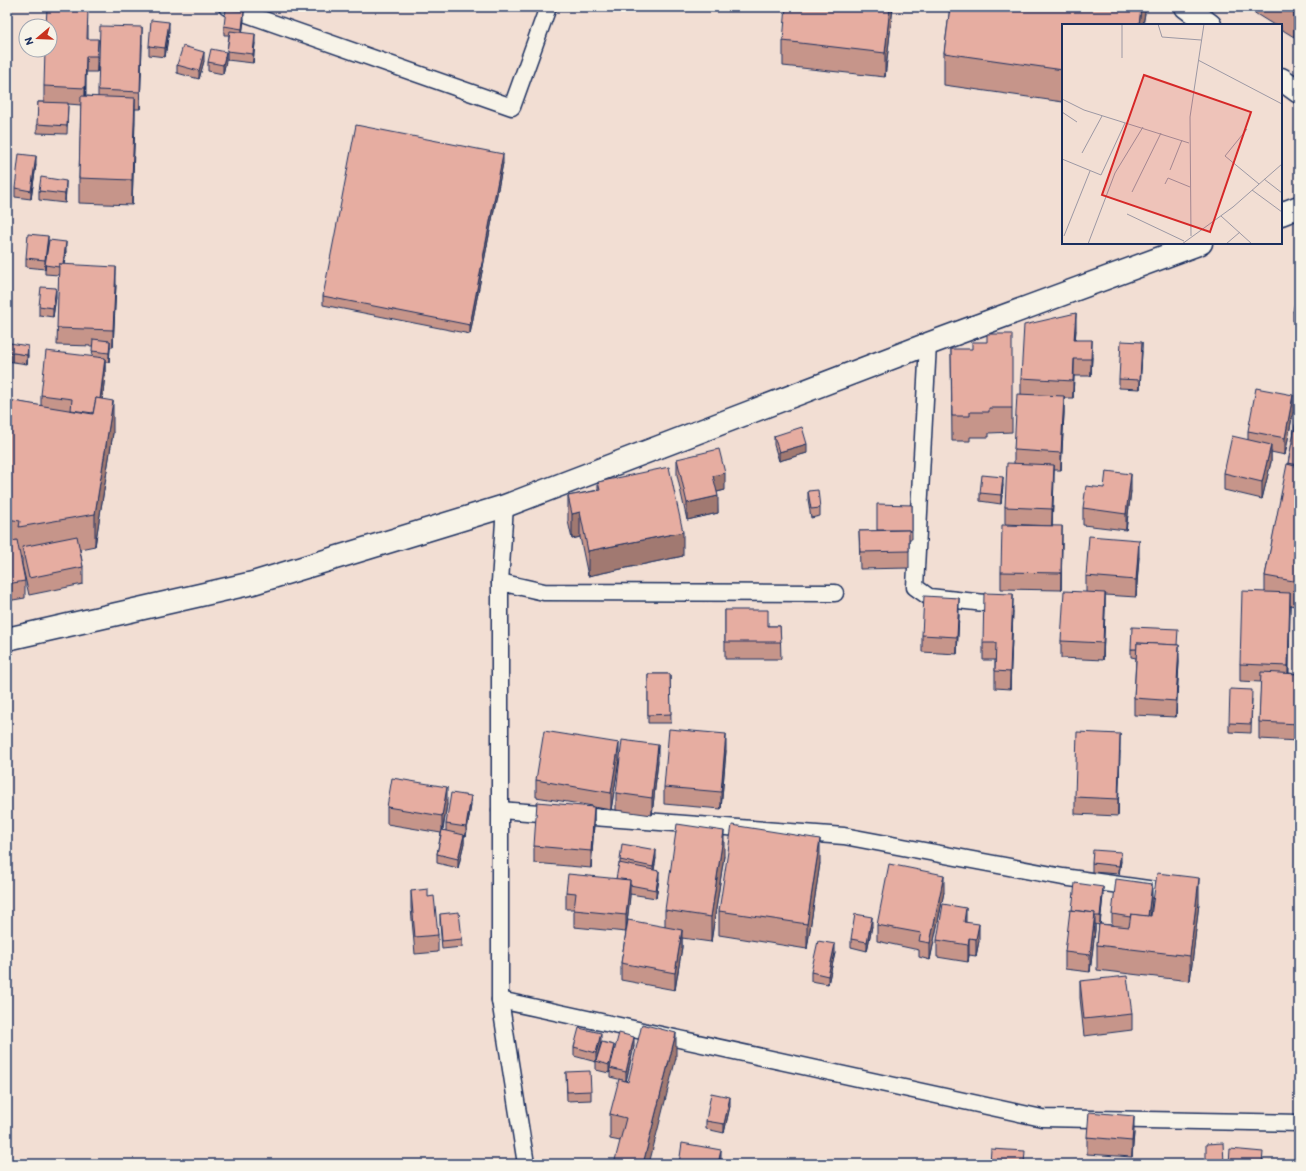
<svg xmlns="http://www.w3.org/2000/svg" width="1306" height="1171" viewBox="0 0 1306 1171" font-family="Itim,sans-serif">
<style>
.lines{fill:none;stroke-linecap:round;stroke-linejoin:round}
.lane-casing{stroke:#1b2f5e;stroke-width:19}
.street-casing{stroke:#1b2f5e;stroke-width:25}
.secondary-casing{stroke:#1b2f5e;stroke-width:25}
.lane{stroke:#f7f3e8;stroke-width:16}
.street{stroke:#f7f3e8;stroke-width:22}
.secondary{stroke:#f7f3e8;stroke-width:22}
.wall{fill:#c6958a;stroke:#1b2f5e}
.shaded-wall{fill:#a17971;stroke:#1b2f5e}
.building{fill:#e6ada1;stroke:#1b2f5e}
.inset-road{fill:none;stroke:#9c98a4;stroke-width:1}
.view{fill:#d62828;fill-opacity:0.15;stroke:#d62828;stroke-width:2}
.inset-edge{fill:none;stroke:#1b2f5e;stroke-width:2}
</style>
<rect width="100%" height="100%" fill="#f2ded3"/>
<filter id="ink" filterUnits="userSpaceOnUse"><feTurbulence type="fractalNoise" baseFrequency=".025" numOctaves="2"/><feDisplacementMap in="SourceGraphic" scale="8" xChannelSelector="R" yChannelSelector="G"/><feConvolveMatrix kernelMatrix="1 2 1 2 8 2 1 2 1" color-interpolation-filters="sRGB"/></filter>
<g filter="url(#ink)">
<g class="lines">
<g class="lane-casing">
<g id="lane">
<path d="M 227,7 L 512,107 L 548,7"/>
<path d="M 928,344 L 915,587 L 929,597 L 985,603"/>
<path d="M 505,506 L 500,582 L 500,1000 L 526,1164"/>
<path d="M 500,582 L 544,592 L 835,593"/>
<path d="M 500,810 L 844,836 L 1063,877 L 1176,893"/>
<path d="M 500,1000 L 1042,1118 L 1299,1123"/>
</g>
</g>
<g class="street-casing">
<g id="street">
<path d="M 1281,214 L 1299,207"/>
<path d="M 7,639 L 253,583 L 505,506 L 928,344 L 1201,243"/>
</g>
</g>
<g class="secondary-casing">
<g id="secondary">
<path d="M 1186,7 L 1210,25"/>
<path d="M 1281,79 L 1299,92"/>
</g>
</g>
<use href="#lane" class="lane"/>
<use href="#street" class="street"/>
<use href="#secondary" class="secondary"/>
</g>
<g class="wall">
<path d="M 893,7 L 885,77 L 783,66 L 783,41 Z"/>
<path d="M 950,7 L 1145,7 L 1145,13 L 1143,25 L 1063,25 L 1063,102 L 944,85 L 944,53 Z"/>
<path d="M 1245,7 L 1299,7 L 1299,28 L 1294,37 L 1281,29 L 1281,25 L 1274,25 Z"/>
<path d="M 244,19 L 242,33 L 255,43 L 253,63 L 227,60 L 227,51 L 229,35 L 224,35 L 224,26 Z"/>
<path d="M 88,26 L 88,39 L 98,56 L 97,72 L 86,72 L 86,96 L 98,97 L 98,90 L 142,44 L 140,109 L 135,109 L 132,205 L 79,203 L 79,178 L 81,105 L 68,104 L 67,134 L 37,133 L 38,102 L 44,102 L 44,86 Z"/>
<path d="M 169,31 L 165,57 L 149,55 L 149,46 Z"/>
<path d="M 204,61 L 199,79 L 177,73 L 177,65 Z"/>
<path d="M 226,61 L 223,74 L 208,71 L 208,62 Z"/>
<path d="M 503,163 L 470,334 L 323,305 L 323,296 Z"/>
<path d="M 36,165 L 31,199 L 15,197 L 15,188 Z"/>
<path d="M 66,189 L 65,203 L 39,200 L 39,191 Z"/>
<path d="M 48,245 L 45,269 L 26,267 L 26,258 Z"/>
<path d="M 66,251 L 64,265 L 116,284 L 113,347 L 110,347 L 109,362 L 105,362 L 105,375 L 102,399 L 113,433 L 95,546 L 80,549 L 83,567 L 83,584 L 29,595 L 22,564 L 22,558 L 20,558 L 25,581 L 25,598 L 7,601 L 7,400 L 41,406 L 41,395 L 92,356 L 93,346 L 57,345 L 59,275 L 45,274 L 45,265 Z"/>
<path d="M 1299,291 L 1299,322 L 1293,321 L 1293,312 Z"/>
<path d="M 56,297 L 53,317 L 39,315 L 39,306 Z"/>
<path d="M 1076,330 L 1075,340 L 1092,357 L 1091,376 L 1074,376 L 1073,398 L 1064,398 L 1064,413 L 1061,470 L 1054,470 L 1052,526 L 1005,524 L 1005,507 L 1014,463 L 1014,450 L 1021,394 L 1021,378 Z"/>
<path d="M 951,349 L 1012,408 L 1012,432 L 989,433 L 989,437 L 970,437 L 970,441 L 952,441 Z"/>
<path d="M 1142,351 L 1140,389 L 1119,388 L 1119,379 Z"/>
<path d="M 7,352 L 28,355 L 27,364 L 7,361 Z"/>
<path d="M 1299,405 L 1299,607 L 1290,605 L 1289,673 L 1299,674 L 1299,741 L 1259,739 L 1259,722 L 1261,682 L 1240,681 L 1240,664 L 1265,592 L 1265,576 L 1288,464 Z"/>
<path d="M 1293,412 L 1285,455 L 1271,452 L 1271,462 L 1262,499 L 1224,490 L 1224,473 L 1248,440 L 1248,431 Z"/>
<path d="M 774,436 L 807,453 L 779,461 L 774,445 Z"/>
<path d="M 677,459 L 725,490 L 717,492 L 718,513 L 687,520 L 677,475 Z"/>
<path d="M 598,482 L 683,556 L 588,576 L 580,537 L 572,539 L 568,521 L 568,496 L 598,490 Z"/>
<path d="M 1003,485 L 1001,504 L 980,501 L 980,493 Z"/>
<path d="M 808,491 L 820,508 L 820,516 L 811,518 L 808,499 Z"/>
<path d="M 1131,491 L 1126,530 L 1083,525 L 1083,508 Z"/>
<path d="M 912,505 L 912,539 L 909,539 L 909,568 L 860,569 L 859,531 L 877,531 Z"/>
<path d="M 1062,543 L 1061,590 L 1001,589 L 1001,572 Z"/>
<path d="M 1139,557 L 1136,597 L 1105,595 L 1105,610 L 1103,660 L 1061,658 L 1061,641 L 1086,592 L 1086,576 Z"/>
<path d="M 725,610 L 768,626 L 780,626 L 781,659 L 725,659 Z"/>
<path d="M 1013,611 L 1010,689 L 995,688 L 995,660 L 983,660 L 983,643 Z"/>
<path d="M 959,615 L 957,654 L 922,652 L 922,635 Z"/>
<path d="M 1178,645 L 1179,662 L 1176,717 L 1134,715 L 1134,698 L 1136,658 L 1131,657 L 1131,649 Z"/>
<path d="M 648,674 L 670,674 L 671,723 L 648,723 Z"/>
<path d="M 1252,699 L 1251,733 L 1229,732 L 1229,723 Z"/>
<path d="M 726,751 L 721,809 L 664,804 L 664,787 Z"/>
<path d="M 1120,751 L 1118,816 L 1075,814 L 1075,797 Z"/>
<path d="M 619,760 L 611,810 L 594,807 L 594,824 L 591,868 L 534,863 L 534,846 L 593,806 L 536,797 L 536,780 Z"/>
<path d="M 658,761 L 652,815 L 616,810 L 616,793 Z"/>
<path d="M 447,804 L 443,830 L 446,831 L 446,824 L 471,805 L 466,836 L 464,836 L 464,843 L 458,868 L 437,863 L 437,854 L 441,833 L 387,824 L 387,807 Z"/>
<path d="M 724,856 L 711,942 L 682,938 L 682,947 L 675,990 L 621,980 L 621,963 L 626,932 L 574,927 L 574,909 L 566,909 L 566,892 L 616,879 L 620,864 L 620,860 L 656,858 L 654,870 L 659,879 L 656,898 L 630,894 L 626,931 L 665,927 L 665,910 Z"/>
<path d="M 1299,857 L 1299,889 L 1298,889 L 1298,872 Z"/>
<path d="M 1121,861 L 1119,874 L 1092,872 L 1092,863 Z"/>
<path d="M 820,863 L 807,949 L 719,935 L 719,911 Z"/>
<path d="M 411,891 L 428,897 L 438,935 L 438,952 L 415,954 L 411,908 Z"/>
<path d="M 944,892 L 930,960 L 919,957 L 919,950 L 877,941 L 877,925 Z"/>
<path d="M 1103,895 L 1100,924 L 1112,925 L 1112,914 L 1152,901 L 1150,916 L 1151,916 L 1199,903 L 1190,981 L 1097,970 L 1097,945 L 1099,925 L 1095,924 L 1095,930 L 1090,972 L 1065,969 L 1065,952 L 1072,910 Z"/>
<path d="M 440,914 L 462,939 L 462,947 L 442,949 L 440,923 Z"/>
<path d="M 966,922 L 979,941 L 976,956 L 969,955 L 968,962 L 937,957 L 937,940 Z"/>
<path d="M 872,926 L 867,951 L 851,947 L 851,939 Z"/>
<path d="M 835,953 L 828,984 L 811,981 L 811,972 Z"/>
<path d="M 1080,981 L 1132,1014 L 1132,1030 L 1084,1036 L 1080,998 Z"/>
<path d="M 601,1042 L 596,1062 L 574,1056 L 574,1047 Z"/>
<path d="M 634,1046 L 626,1081 L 610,1077 L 610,1071 L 609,1073 L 596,1070 L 596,1061 L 614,1052 Z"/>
<path d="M 676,1058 L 620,1141 L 610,1139 L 610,1114 L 628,1082 Z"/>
<path d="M 566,1072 L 591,1091 L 591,1100 L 567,1101 Z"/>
<path d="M 730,1106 L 724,1133 L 706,1129 L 706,1121 Z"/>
<path d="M 1134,1133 L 1132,1157 L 1087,1154 L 1087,1137 Z"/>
</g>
<g class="shaded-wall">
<path d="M 890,7 L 893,7 L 885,77 L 885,53 Z"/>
<path d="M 1141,7 L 1145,7 L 1145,13 L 1143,25 L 1139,25 Z"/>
<path d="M 1297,7 L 1299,7 L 1299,28 L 1294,37 L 1294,12 Z"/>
<path d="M 244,11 L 244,19 L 242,37 L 242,29 Z"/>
<path d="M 169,22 L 169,31 L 165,57 L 165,48 Z"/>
<path d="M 142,27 L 142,44 L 140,109 L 140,92 Z"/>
<path d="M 255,34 L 255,43 L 253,63 L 253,54 Z"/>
<path d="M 98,39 L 98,56 L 97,72 L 97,56 Z"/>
<path d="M 204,52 L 204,61 L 199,79 L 199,71 Z"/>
<path d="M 226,52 L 226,61 L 223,74 L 223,65 Z"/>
<path d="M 86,56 L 86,72 L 85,105 L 85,88 Z"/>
<path d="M 135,98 L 135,123 L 132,205 L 132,180 Z"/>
<path d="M 503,154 L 503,163 L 470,334 L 470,325 Z"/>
<path d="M 36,156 L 36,165 L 31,199 L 31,191 Z"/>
<path d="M 66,181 L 66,189 L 65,203 L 65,194 Z"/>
<path d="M 48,236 L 48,245 L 45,269 L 45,260 Z"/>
<path d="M 66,242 L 66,251 L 62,276 L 62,267 Z"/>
<path d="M 116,267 L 116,284 L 113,347 L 113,330 Z"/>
<path d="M 56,288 L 56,297 L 53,317 L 53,308 Z"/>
<path d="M 1076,313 L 1076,330 L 1074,356 L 1074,340 Z"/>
<path d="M 1092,340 L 1092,357 L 1091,376 L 1091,359 Z"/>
<path d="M 110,341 L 110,350 L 109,362 L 109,353 Z"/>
<path d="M 1142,342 L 1142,351 L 1140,389 L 1140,380 Z"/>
<path d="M 28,346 L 28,355 L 27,364 L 27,355 Z"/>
<path d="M 105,358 L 105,375 L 99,430 L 99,413 Z"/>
<path d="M 1074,359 L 1074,376 L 1073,398 L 1073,381 Z"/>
<path d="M 1293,395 L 1293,412 L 1285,455 L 1285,438 Z"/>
<path d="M 1064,396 L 1064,413 L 1061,470 L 1061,453 Z"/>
<path d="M 113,401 L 113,433 L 95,546 L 95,514 Z"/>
<path d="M 807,444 L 807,453 L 779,461 L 779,452 Z"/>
<path d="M 1271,445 L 1271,462 L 1262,499 L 1262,482 Z"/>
<path d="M 1054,465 L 1054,482 L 1052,526 L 1052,509 Z"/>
<path d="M 725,473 L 725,490 L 713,493 L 713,476 Z"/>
<path d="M 1131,474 L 1131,491 L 1126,530 L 1126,514 Z"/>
<path d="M 1003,477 L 1003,485 L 1001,504 L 1001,495 Z"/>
<path d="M 718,496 L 718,513 L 687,520 L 687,503 Z"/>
<path d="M 580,512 L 580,537 L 572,539 L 572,514 Z"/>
<path d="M 1062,526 L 1062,543 L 1061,590 L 1061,573 Z"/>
<path d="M 683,532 L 683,556 L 588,576 L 588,551 Z"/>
<path d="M 1139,540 L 1139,557 L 1136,597 L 1136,580 Z"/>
<path d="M 1105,593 L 1105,610 L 1103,660 L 1103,643 Z"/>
<path d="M 1290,593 L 1290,610 L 1288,683 L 1288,666 Z"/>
<path d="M 1013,594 L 1013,611 L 1010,689 L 1010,672 Z"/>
<path d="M 959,598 L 959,615 L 957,654 L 957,637 Z"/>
<path d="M 1179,645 L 1179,662 L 1176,717 L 1176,701 Z"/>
<path d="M 726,734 L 726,751 L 721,809 L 721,792 Z"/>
<path d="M 1120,734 L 1120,751 L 1118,816 L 1118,799 Z"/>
<path d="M 619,743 L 619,760 L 611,810 L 611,793 Z"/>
<path d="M 658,745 L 658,761 L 652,815 L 652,798 Z"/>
<path d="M 447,787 L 447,804 L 442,833 L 442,816 Z"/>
<path d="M 471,796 L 471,805 L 466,836 L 466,827 Z"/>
<path d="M 594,807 L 594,824 L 591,868 L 591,851 Z"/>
<path d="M 724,831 L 724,856 L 711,942 L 711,917 Z"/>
<path d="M 464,835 L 464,843 L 458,868 L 458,859 Z"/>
<path d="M 820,839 L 820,863 L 807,949 L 807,924 Z"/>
<path d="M 656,850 L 656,858 L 653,875 L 653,867 Z"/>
<path d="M 1121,852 L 1121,861 L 1119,874 L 1119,866 Z"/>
<path d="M 659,871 L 659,879 L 656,898 L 656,890 Z"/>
<path d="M 944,875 L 944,892 L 930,960 L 930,943 Z"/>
<path d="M 1199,878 L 1199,903 L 1190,981 L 1190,956 Z"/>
<path d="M 630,880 L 630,897 L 626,932 L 626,915 Z"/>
<path d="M 1152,884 L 1152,901 L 1148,936 L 1148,919 Z"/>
<path d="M 1103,887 L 1103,895 L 1100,925 L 1100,916 Z"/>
<path d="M 966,908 L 966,925 L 964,922 Z"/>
<path d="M 1095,913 L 1095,930 L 1090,972 L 1090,955 Z"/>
<path d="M 872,917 L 872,926 L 867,951 L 867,942 Z"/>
<path d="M 979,924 L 979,941 L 976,956 L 976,939 Z"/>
<path d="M 682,930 L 682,947 L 675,990 L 675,973 Z"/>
<path d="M 969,938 L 969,955 L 968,962 L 968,945 Z"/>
<path d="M 835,944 L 835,953 L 828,984 L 828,976 Z"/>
<path d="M 601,1033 L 601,1042 L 596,1062 L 596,1053 Z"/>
<path d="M 676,1033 L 676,1058 L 649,1164 L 643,1164 Z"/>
<path d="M 634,1037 L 634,1046 L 626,1081 L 626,1072 Z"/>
<path d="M 614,1045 L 614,1054 L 610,1068 L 609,1073 L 609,1065 Z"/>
<path d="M 730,1097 L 730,1106 L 724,1133 L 724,1124 Z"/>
<path d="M 1134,1116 L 1134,1133 L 1132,1157 L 1132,1141 Z"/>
<path d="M 721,1150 L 721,1164 L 718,1164 Z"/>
</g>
<g class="building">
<path d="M 786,7 L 890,7 L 885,53 L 783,41 Z"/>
<path d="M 950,7 L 1141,7 L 1139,25 L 1063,25 L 1063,70 L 944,53 Z"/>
<path d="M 1285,7 L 1297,7 L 1294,12 Z"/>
<path d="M 47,8 L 88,9 L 87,39 L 98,39 L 97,56 L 86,56 L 85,88 L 44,86 L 45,50 L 50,50 L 50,26 L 46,26 Z"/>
<path d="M 226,9 L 244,11 L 242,29 L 224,26 Z"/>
<path d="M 151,20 L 169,22 L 165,48 L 149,46 Z"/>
<path d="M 100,26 L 142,27 L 140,92 L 98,90 Z"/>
<path d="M 230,31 L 255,34 L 253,54 L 227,51 Z"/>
<path d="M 183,46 L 204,52 L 199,71 L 177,65 Z"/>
<path d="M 211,49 L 226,52 L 223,65 L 208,62 Z"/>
<path d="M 81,96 L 135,98 L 132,180 L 79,178 Z"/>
<path d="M 38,102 L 68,103 L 67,126 L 37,124 Z"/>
<path d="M 356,125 L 503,154 L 470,325 L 323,296 Z"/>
<path d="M 19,154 L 36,156 L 31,191 L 15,188 Z"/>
<path d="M 41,177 L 66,181 L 65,194 L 39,191 Z"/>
<path d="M 28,234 L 48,236 L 45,260 L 26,258 Z"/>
<path d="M 49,240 L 66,242 L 63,264 L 59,264 L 59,267 L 45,265 Z"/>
<path d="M 59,264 L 116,267 L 113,330 L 57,328 Z"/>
<path d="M 41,287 L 56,288 L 53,308 L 39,306 Z"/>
<path d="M 1297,291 L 1299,291 L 1299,313 L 1293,312 Z"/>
<path d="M 1076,313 L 1074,340 L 1092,340 L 1091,359 L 1074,359 L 1073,381 L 1021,378 L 1024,325 Z"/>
<path d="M 987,334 L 1012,334 L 1012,408 L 989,408 L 989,412 L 970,412 L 970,416 L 952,416 L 951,349 L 972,349 L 972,342 L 987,342 Z"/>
<path d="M 93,339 L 110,341 L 109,353 L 92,351 Z"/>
<path d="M 1121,341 L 1142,342 L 1140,380 L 1119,379 Z"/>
<path d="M 10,343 L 28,346 L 27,355 L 7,352 Z"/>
<path d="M 46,351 L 105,358 L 100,399 L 96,398 L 93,413 L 71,410 L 72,399 L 41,395 Z"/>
<path d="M 1256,388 L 1293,395 L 1285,438 L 1248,431 Z"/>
<path d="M 1017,394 L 1064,396 L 1061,453 L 1014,450 Z"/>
<path d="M 96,398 L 113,401 L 95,514 L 19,527 L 20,521 L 7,519 L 7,400 L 93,414 Z"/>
<path d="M 1299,405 L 1299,465 L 1288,463 Z"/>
<path d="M 802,427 L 807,444 L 779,452 L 774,436 Z"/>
<path d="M 1232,436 L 1271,445 L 1262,482 L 1224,473 Z"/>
<path d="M 719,449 L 725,473 L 713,476 L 718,496 L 687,503 L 677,459 Z"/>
<path d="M 1007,463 L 1054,465 L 1052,509 L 1005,507 Z"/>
<path d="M 1287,464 L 1299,467 L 1299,582 L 1265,576 Z"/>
<path d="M 669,467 L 683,532 L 588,551 L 580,512 L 572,514 L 568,496 L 600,490 L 598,482 Z"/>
<path d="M 1106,471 L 1131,474 L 1126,514 L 1083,508 L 1086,486 L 1104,488 Z"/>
<path d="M 982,475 L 1003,477 L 1001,495 L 980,493 Z"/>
<path d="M 818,490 L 820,508 L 811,509 L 808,491 Z"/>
<path d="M 877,504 L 912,505 L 912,531 L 909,531 L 909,530 L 877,530 Z"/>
<path d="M 1002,525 L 1062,526 L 1061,573 L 1001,572 Z"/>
<path d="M 909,530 L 909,551 L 860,552 L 859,531 Z"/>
<path d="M 77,536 L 83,567 L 29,578 L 22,547 Z"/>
<path d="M 1089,536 L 1139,540 L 1136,580 L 1086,576 Z"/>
<path d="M 17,540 L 25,581 L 7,584 L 7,542 Z"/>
<path d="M 1064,591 L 1105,593 L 1103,643 L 1061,641 Z"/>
<path d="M 1242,591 L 1290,593 L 1288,666 L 1240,664 Z"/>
<path d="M 984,593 L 1013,594 L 1010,672 L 995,671 L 996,643 L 983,643 Z"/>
<path d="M 924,596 L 959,598 L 957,637 L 922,635 Z"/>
<path d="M 725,610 L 768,610 L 768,626 L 780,626 L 781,642 L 725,642 Z"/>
<path d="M 1132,627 L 1178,629 L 1177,645 L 1137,643 L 1137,649 L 1131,649 Z"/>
<path d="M 1137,643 L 1179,645 L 1176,701 L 1134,698 Z"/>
<path d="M 1261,672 L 1299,674 L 1299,724 L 1259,722 Z"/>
<path d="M 648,674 L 670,674 L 671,714 L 648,715 Z"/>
<path d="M 1230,689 L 1252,690 L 1251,724 L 1229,723 Z"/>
<path d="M 669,729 L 726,734 L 721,792 L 664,787 Z"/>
<path d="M 544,731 L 619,743 L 611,793 L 536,780 Z"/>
<path d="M 1077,732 L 1120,734 L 1118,799 L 1075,797 Z"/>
<path d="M 622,740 L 658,745 L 652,798 L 616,793 Z"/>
<path d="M 392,778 L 447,787 L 442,816 L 387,807 Z"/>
<path d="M 451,793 L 471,796 L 466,827 L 446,824 Z"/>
<path d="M 537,802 L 594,807 L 591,851 L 534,846 Z"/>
<path d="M 677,824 L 724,831 L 711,917 L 665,910 Z"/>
<path d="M 732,825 L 820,839 L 807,924 L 719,911 Z"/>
<path d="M 442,830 L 464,835 L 458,859 L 437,854 Z"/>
<path d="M 622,844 L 656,850 L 653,867 L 620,860 Z"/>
<path d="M 1093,850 L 1121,852 L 1119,866 L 1092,863 Z"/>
<path d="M 1299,857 L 1299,872 L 1298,872 Z"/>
<path d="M 619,863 L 659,871 L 656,890 L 630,885 L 630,880 L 616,879 Z"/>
<path d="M 889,864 L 944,875 L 930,943 L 919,941 L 921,933 L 877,925 Z"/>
<path d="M 1157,873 L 1199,878 L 1190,956 L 1097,945 L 1099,924 L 1129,927 L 1131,914 L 1151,916 Z"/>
<path d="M 568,874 L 630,880 L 626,915 L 574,910 L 576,893 L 566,892 Z"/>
<path d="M 1116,879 L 1152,884 L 1148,916 L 1131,914 L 1130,917 L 1112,914 Z"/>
<path d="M 1075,883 L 1103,887 L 1100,916 L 1094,916 L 1095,913 L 1072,910 Z"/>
<path d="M 428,889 L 428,897 L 434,896 L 438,935 L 415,937 L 411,891 Z"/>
<path d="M 943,904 L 966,908 L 964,922 L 979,924 L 976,939 L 969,938 L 968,945 L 937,940 Z"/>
<path d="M 1070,910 L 1095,913 L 1090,955 L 1065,952 Z"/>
<path d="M 459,912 L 462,939 L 442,941 L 440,914 Z"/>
<path d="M 855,914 L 872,917 L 867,942 L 851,939 Z"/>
<path d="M 628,920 L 682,930 L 675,973 L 621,963 Z"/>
<path d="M 818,941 L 835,944 L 828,976 L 811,972 Z"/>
<path d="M 1127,976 L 1132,1014 L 1084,1019 L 1080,981 Z"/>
<path d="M 642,1024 L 676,1033 L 643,1164 L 614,1164 L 626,1118 L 610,1114 L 619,1079 L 628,1082 Z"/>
<path d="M 579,1028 L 601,1033 L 596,1053 L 574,1047 Z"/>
<path d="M 619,1033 L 634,1037 L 626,1072 L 610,1068 Z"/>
<path d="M 602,1042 L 614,1045 L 609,1065 L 596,1061 Z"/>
<path d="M 590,1071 L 591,1091 L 567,1092 L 566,1072 Z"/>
<path d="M 711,1093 L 730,1097 L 724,1124 L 706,1121 Z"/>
<path d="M 1089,1112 L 1134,1116 L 1132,1141 L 1087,1137 Z"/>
<path d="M 682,1143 L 721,1150 L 718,1164 L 679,1164 Z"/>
<path d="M 1223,1143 L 1224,1164 L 1206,1164 L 1206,1144 Z"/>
<path d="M 991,1149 L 1025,1151 L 1024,1164 L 990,1164 Z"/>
<path d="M 1230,1149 L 1263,1152 L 1262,1164 L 1229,1164 Z"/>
<path d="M 1269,1162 L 1291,1164 L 1269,1164 Z"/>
</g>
</g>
<g transform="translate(1062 24)">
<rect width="220" height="220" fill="#f2ded3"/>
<path class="inset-road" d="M 96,0 L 100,13 L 139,16M 60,34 L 60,0M 136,36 L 220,80M 0,75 L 22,86 L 127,119M 0,88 L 15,98M 185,105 L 163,132 L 197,160M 20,129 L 40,92M 0,135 L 39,151 L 63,99M 108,146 L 120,116M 202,155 L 220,169M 103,160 L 106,154 L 128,163M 190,166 L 220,188M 70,168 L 99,109M 65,190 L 122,217M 159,192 L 190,220M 2,212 L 28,147M 129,212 L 128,93 L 142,0M 26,220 L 53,149 L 81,103M 120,220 L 171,183 L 220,140M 164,220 L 178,208"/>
<path class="view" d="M 82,51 L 189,88 L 148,208 L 40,171 Z"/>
<rect width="220" height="220" class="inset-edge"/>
</g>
<rect width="1306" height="1171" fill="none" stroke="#f7f3e8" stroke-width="24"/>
<rect x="12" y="12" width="1282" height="1147" fill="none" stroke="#1b2f5e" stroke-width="1.5" filter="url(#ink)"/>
<g transform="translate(38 38) rotate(251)"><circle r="19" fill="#f7f3e8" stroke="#9fa5b1"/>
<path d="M0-3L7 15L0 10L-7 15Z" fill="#c8321e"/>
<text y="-6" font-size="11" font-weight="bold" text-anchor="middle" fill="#1b2f5e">N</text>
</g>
</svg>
